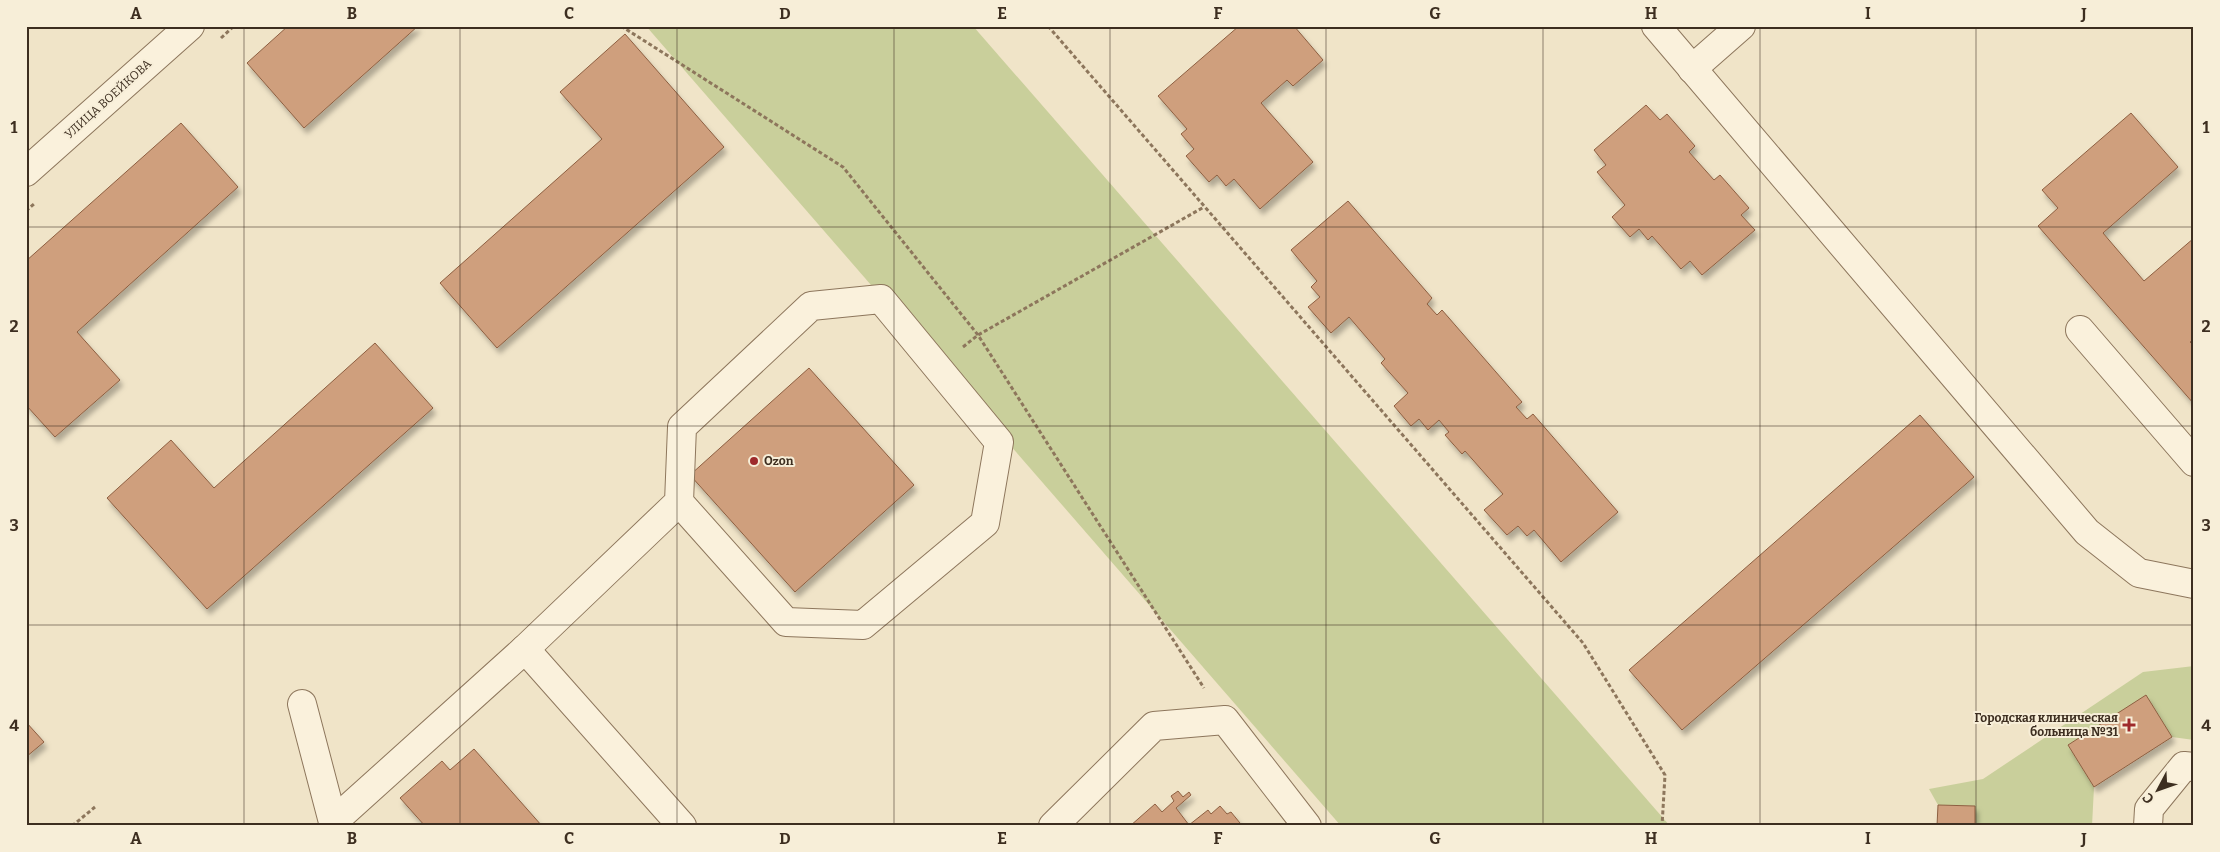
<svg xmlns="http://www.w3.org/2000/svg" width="2220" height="852" viewBox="0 0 2220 852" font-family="Bitter,serif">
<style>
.green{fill:#c9cf9b}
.building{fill:#cf9f7d;stroke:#8d5f41;filter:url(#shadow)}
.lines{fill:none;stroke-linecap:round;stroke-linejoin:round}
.minor-casing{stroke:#8d765c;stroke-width:30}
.path{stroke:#8d765c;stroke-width:3;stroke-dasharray:4 2.5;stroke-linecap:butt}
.minor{stroke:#faf1dc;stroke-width:28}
.grid{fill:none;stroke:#3d2e20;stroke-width:1;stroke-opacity:0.55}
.poi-dot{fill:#9e2a2b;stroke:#f7eed8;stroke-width:2}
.labels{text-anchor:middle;stroke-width:4;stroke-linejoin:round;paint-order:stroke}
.street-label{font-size:12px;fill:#3d2e20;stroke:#f7eed8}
.poi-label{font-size:12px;font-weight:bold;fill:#3d2e20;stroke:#f7eed8;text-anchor:start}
.neatline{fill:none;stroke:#3d2e20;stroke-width:2}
.grid-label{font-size:16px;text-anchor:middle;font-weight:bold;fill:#3d2e20}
</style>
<defs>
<filter id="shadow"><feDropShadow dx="3" dy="5.5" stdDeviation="2.5" flood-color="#0004"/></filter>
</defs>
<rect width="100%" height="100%" fill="#f0e4c8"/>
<g class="green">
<path d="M 646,26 L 973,26 L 1670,826 L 1341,826 Z"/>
<path d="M 2194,666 L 2194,740 L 2172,737 L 2146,696 L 2068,745 L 2094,787 L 2092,826 L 1975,826 L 1975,806 L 1938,805 L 1929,789 L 1983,779 L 2143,672 Z"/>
</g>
<g class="building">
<path d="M 288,26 L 418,26 L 304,128 L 247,63 Z"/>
<path d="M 1239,26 L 1294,26 L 1323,60 L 1293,86 L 1287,80 L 1261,103 L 1313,162 L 1260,209 L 1234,179 L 1226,186 L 1217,175 L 1209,182 L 1186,156 L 1194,149 L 1181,134 L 1187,129 L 1158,96 Z"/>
<path d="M 625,34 L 724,147 L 497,348 L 440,283 L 602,139 L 560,92 Z"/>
<path d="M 1646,105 L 1660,120 L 1667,114 L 1695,146 L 1689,152 L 1714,180 L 1720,175 L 1749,208 L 1741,215 L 1755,230 L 1702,275 L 1690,261 L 1681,269 L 1652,236 L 1648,240 L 1639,229 L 1630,237 L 1612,217 L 1625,205 L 1597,172 L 1606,165 L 1594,150 Z"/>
<path d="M 2131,113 L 2178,167 L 2103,233 L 2144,281 L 2194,238 L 2194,339 L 2190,342 L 2194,346 L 2194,404 L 2038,226 L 2058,208 L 2042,190 Z"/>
<path d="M 181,123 L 238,187 L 77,332 L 120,380 L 55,437 L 26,405 L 26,261 Z"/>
<path d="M 1348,201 L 1432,298 L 1427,304 L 1437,315 L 1442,310 L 1522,402 L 1516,407 L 1527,419 L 1533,414 L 1618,512 L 1561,562 L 1534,530 L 1527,536 L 1518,526 L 1507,535 L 1484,510 L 1503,494 L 1465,451 L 1462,454 L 1445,435 L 1449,432 L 1439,420 L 1428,430 L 1419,419 L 1411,426 L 1394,406 L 1408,393 L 1381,363 L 1385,359 L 1349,317 L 1331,333 L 1308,307 L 1320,297 L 1311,287 L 1317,281 L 1291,250 Z"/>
<path d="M 375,343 L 433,408 L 207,609 L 107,498 L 171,440 L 214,488 Z"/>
<path d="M 809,368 L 914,485 L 795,592 L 690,475 Z"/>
<path d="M 1920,415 L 1974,477 L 1682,730 L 1629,670 Z"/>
<path d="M 2146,695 L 2172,737 L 2094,787 L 2068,745 Z"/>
<path d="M 26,722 L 44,742 L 26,757 Z"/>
<path d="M 474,749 L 542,826 L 425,826 L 400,798 L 442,761 L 450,770 Z"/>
<path d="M 1178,791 L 1183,797 L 1189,792 L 1191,795 L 1176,808 L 1189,825 L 1208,810 L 1211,814 L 1220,806 L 1227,814 L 1231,812 L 1240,823 L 1238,826 L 1130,826 L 1155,804 L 1162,812 L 1174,801 L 1171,796 Z"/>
<path d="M 1938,805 L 1975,806 L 1975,826 L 1937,826 Z"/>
</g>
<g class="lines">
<g class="minor-casing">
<g id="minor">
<path d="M 1656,26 L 2087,532 L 2139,573 L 2194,584"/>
<path d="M 1692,69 L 1741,26"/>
<path d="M 26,172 L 190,26"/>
<path d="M 2080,330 L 2194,462"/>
<path d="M 525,649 L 679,502 L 786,622 L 863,625 L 985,523 L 999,442 L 881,299 L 811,306 L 682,427 L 679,502"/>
<path d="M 302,704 L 334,826"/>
<path d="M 333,822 L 525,649 L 682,826"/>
<path d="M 1053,826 L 1154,726 L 1225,720 L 1307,826"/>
<path d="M 2148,826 L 2149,809 L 2184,766 L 2194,767"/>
</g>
</g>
<g class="path">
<path d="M 621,26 L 843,167 L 978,335 L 1204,688"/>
<path d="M 1048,26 L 1583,643 L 1665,775 L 1662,826"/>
<path d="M 221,38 L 234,26"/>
<path d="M 26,211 L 35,203"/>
<path d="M 963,347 L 978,335 L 1204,207"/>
<path d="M 72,826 L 95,807"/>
</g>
<use href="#minor" class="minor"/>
</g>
<path class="grid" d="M 244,26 L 244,826M 460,26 L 460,826M 677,26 L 677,826M 894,26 L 894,826M 1110,26 L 1110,826M 1326,26 L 1326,826M 1543,26 L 1543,826M 1760,26 L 1760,826M 1976,26 L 1976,826M 26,227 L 2194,227M 26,426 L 2194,426M 26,625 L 2194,625"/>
<g class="poi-dot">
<circle cx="754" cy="461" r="5"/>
<path d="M2126.5 717.5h5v5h5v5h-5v5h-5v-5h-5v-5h5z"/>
</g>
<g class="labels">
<g class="street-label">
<text transform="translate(108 99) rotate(-42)" y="4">УЛИЦА ВОЕЙКОВА</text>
</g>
<g class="poi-label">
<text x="764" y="465">Ozon</text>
<text x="2118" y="722" text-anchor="end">Городская клиническая<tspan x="2118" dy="14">больница №31</tspan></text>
</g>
</g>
<rect width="2220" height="852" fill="none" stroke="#f7eed8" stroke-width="55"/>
<g transform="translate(2158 790) rotate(229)" stroke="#f7eed8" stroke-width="4" paint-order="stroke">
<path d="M0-4L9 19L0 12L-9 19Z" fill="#3d2e20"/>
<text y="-8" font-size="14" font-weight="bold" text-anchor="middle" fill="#3d2e20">С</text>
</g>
<rect x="28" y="28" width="2164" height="796" class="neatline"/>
<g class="grid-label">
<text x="136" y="19">A</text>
<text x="352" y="19">B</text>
<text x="569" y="19">C</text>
<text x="785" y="19">D</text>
<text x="1002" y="19">E</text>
<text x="1218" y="19">F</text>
<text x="1435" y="19">G</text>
<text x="1651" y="19">H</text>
<text x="1868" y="19">I</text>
<text x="2084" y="19">J</text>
<text x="14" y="133">1</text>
<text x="2206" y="133">1</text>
<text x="14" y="332">2</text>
<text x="2206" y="332">2</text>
<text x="14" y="531">3</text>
<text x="2206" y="531">3</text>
<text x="14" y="731">4</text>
<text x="2206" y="731">4</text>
<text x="136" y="844">A</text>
<text x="352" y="844">B</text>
<text x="569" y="844">C</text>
<text x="785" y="844">D</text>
<text x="1002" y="844">E</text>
<text x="1218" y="844">F</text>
<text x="1435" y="844">G</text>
<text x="1651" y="844">H</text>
<text x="1868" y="844">I</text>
<text x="2084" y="844">J</text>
</g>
</svg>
